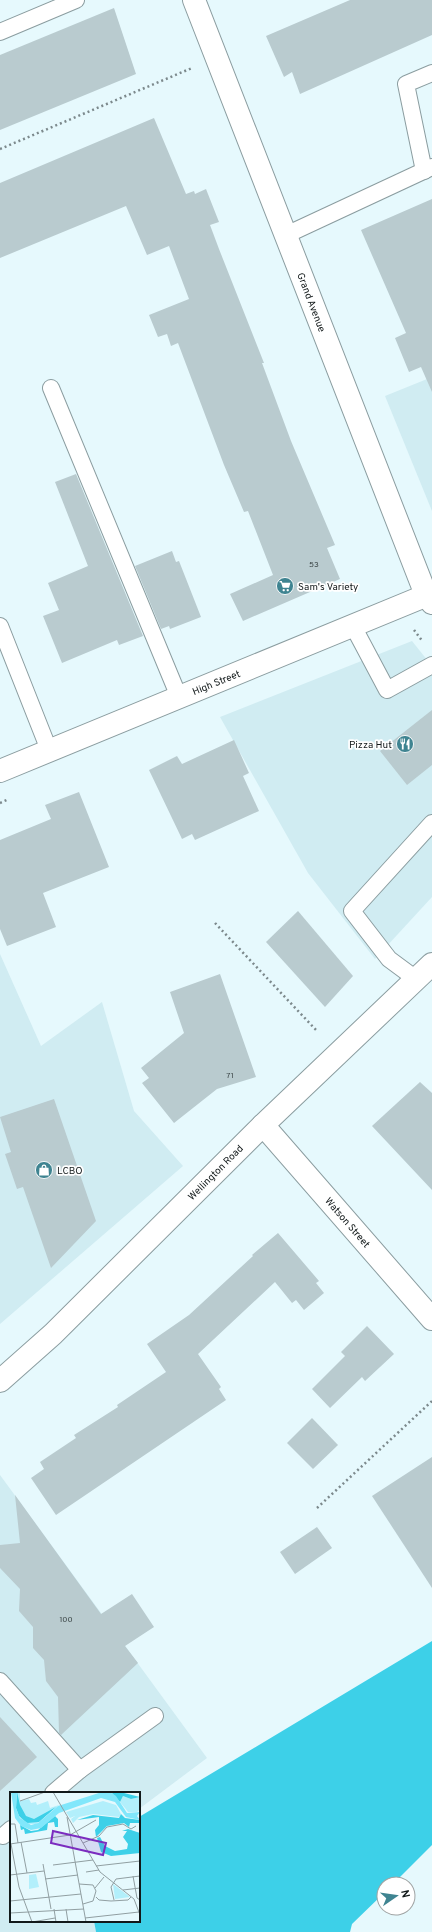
<svg xmlns="http://www.w3.org/2000/svg" width="432" height="1932" viewBox="0 0 432 1932" font-family="Overpass,sans-serif">
<style>
.built{fill:#d0ecf2}
.forest{fill:#3dd0e8}
.building{fill:#b9cbcf}
.lines{fill:none;stroke-linecap:round;stroke-linejoin:round}
.service-casing{stroke:#8b9da0;stroke-width:18}
.minor-casing{stroke:#8b9da0;stroke-width:24}
.tertiary-casing{stroke:#8b9da0;stroke-width:24}
.secondary-casing{stroke:#8b9da0;stroke-width:24}
.path{stroke:#7c898c;stroke-width:2.5;stroke-dasharray:2 3;stroke-linecap:butt}
.service{stroke:#fff;stroke-width:16}
.minor{stroke:#fff;stroke-width:22}
.tertiary{stroke:#fff;stroke-width:22}
.secondary{stroke:#fff;stroke-width:22}
.labels{text-anchor:middle;stroke-width:3.5;stroke-linejoin:round;paint-order:stroke}
.number-label{font-size:8px;fill:#3c4647}
.street-label{font-size:10px;fill:#12191a;stroke:#fff}
.poi-label{font-size:10px;fill:#12191a;stroke:#fff;text-anchor:start}
.inset-road{fill:none;stroke:#919fa2;stroke-width:1}
.view{fill:#7b2cbf;fill-opacity:0.15;stroke:#7b2cbf;stroke-width:2}
.inset-edge{fill:none;stroke:#12191a;stroke-width:2}
</style>
<rect width="100%" height="100%" fill="#e6f9fd"/>
<g class="built">
<path d="M 432,377 L 432,511 L 385,396 Z"/>
<path d="M 412,641 L 432,666 L 432,897 L 375,959 L 308,873 L 220,717 Z"/>
<path d="M 0,954 L 41,1046 L 102,1002 L 134,1111 L 183,1166 L 0,1324 Z"/>
<path d="M 0,1475 L 207,1758 L 139,1809 L 139,1793 L 11,1793 L 11,1921 L 94,1921 L 96,1932 L 0,1932 Z"/>
</g>
<path class="forest" d="M 432,1641 L 432,1845 L 393,1884 L 384,1884 L 384,1893 L 352,1924 L 350,1932 L 96,1932 L 94,1921 L 139,1921 L 139,1817 Z"/>
<g class="building">
<path d="M 350,0 L 432,0 L 432,35 L 300,94 L 292,72 L 284,77 L 266,36 Z"/>
<path d="M 114,8 L 136,74 L 0,130 L 0,55 Z"/>
<path d="M 154,118 L 186,194 L 194,191 L 195,194 L 206,189 L 219,222 L 210,225 L 219,249 L 264,363 L 262,363 L 291,441 L 335,545 L 327,548 L 340,579 L 243,621 L 230,594 L 273,575 L 248,511 L 244,512 L 224,465 L 178,343 L 171,346 L 167,334 L 158,337 L 149,315 L 189,299 L 169,246 L 147,255 L 126,206 L 0,258 L 0,183 Z"/>
<path d="M 432,199 L 432,392 L 421,367 L 409,372 L 395,338 L 406,333 L 361,230 Z"/>
<path d="M 76,474 L 143,636 L 119,645 L 117,640 L 62,663 L 43,616 L 59,610 L 48,583 L 88,566 L 55,482 Z"/>
<path d="M 172,551 L 176,562 L 179,561 L 201,617 L 170,629 L 169,626 L 161,629 L 135,566 Z"/>
<path d="M 432,710 L 432,765 L 407,785 L 380,751 Z"/>
<path d="M 234,740 L 249,773 L 243,776 L 259,811 L 195,840 L 192,834 L 182,839 L 149,770 L 177,756 L 182,764 Z"/>
<path d="M 79,792 L 109,867 L 43,893 L 56,927 L 7,946 L 0,929 L 0,840 L 51,819 L 45,805 Z"/>
<path d="M 298,911 L 353,976 L 325,1007 L 266,942 Z"/>
<path d="M 220,974 L 256,1077 L 217,1089 L 174,1123 L 142,1083 L 149,1078 L 141,1068 L 184,1033 L 170,992 Z"/>
<path d="M 420,1082 L 432,1093 L 432,1190 L 372,1126 Z"/>
<path d="M 54,1099 L 96,1221 L 51,1268 L 23,1187 L 17,1189 L 5,1154 L 11,1152 L 0,1117 Z"/>
<path d="M 278,1233 L 319,1281 L 316,1283 L 324,1293 L 304,1310 L 296,1300 L 292,1303 L 275,1282 L 198,1354 L 221,1387 L 219,1389 L 226,1400 L 56,1515 L 31,1478 L 44,1469 L 40,1462 L 76,1438 L 74,1435 L 118,1407 L 117,1405 L 166,1372 L 147,1344 L 189,1315 L 253,1256 L 252,1255 Z"/>
<path d="M 367,1326 L 394,1354 L 365,1381 L 362,1377 L 330,1408 L 312,1389 L 345,1356 L 341,1352 Z"/>
<path d="M 312,1418 L 338,1445 L 313,1469 L 287,1443 Z"/>
<path d="M 432,1457 L 432,1588 L 372,1496 Z"/>
<path d="M 15,1495 L 101,1614 L 132,1594 L 154,1627 L 125,1646 L 138,1663 L 61,1735 L 59,1733 L 58,1697 L 46,1681 L 44,1660 L 33,1648 L 33,1627 L 19,1611 L 20,1589 L 0,1568 L 0,1545 L 20,1543 Z"/>
<path d="M 317,1527 L 332,1548 L 295,1574 L 280,1552 Z"/>
<path d="M 0,1717 L 37,1757 L 0,1791 Z"/>
</g>
<g class="lines">
<g class="service-casing">
<g id="service">
<path d="M 0,32 L 76,0"/>
<path d="M 424,171 L 406,84 L 432,73"/>
<path d="M 286,235 L 432,167"/>
<path d="M 51,388 L 179,697"/>
<path d="M 0,626 L 49,750"/>
<path d="M 353,626 L 387,690 L 432,665"/>
<path d="M 416,979 L 389,959 L 352,911 L 432,823"/>
<path d="M 0,1681 L 80,1770 L 155,1716"/>
<path d="M 53,1793 L 80,1770"/>
<path d="M 3,1836 L 11,1829"/>
</g>
</g>
<g class="minor-casing">
<path id="minor" d="M 263,1125 L 432,1319"/>
</g>
<g class="tertiary-casing">
<g id="tertiary">
<path d="M 194,0 L 426,595 L 432,603"/>
<path d="M 0,771 L 432,593"/>
</g>
</g>
<g class="secondary-casing">
<path id="secondary" d="M 0,1381 L 53,1334 L 263,1125 L 432,964"/>
</g>
<g class="path">
<path d="M 0,149 L 192,68"/>
<path d="M 414,630 L 423,642"/>
<path d="M 0,803 L 9,799"/>
<path d="M 215,923 L 317,1031"/>
<path d="M 317,1508 L 432,1401"/>
</g>
<use href="#service" class="service"/>
<use href="#minor" class="minor"/>
<use href="#tertiary" class="tertiary"/>
<use href="#secondary" class="secondary"/>
</g>
<defs>
<g id="supermarket-disc" transform="scale(0.9)"><circle r="9.5" fill="#3f8491" stroke="#fff"/><path d="M-6-5.5h2.5l.6 2H6L4.5 2H-2.5L-4.4-4H-6ZM-1.5 3.2a1.3 1.3 0 1 0 .1 0ZM3 3.2a1.3 1.3 0 1 0 .1 0Z" fill="#fff"/></g>
<g id="restaurant-disc" transform="scale(0.9)"><circle r="9.5" fill="#3f8491" stroke="#fff"/><path d="M-5-6h1v4h1v-4h1v4h1v-4h1v5L-1.5 .5V6h-2V.5L-5-1ZM5-6V6H3V1.5H1.5Q1.5-4 5-6Z" fill="#fff"/></g>
<g id="shop-disc" transform="scale(0.9)"><circle r="9.5" fill="#3f8491" stroke="#fff"/><path d="M-5-2.5h2.3a2.7 3.5 0 0 1 5.4 0H5L5.5 6h-11ZM-1.5-2.5h3a1.5 2.3 0 0 0-3 0Z" fill="#fff"/></g>
</defs>
<g fill-rule="evenodd">
<use href="#supermarket-disc" x="285" y="586"/>
<use href="#restaurant-disc" x="405" y="744"/>
<use href="#shop-disc" x="44" y="1170"/>
</g>
<g class="labels">
<g class="number-label">
<text x="314" y="567">53</text>
<text x="230" y="1078">71</text>
<text x="66" y="1622">100</text>
</g>
<g class="street-label">
<text transform="translate(312 302) rotate(69)" y="4">Grand Avenue</text>
<text transform="translate(216 682) rotate(-22)" y="4">High Street</text>
<text transform="translate(215 1172) rotate(-45)" y="4">Wellington Road</text>
<text transform="translate(348 1222) rotate(49)" y="4">Watson Street</text>
</g>
<g class="poi-label">
<text x="298" y="590">Sam's Variety</text>
<text x="392" y="748" text-anchor="end">Pizza Hut</text>
<text x="57" y="1174">LCBO</text>
</g>
</g>
<g transform="translate(10 1792)">
<rect width="130" height="130" fill="#e6f9fd"/>
<path d="M 7,0 L 10,0 L 10,9 L 19,7 L 21,11 L 26,10 L 27,13 L 38,9 L 40,16 L 49,13 L 26,32 L 17,32 L 12,29 L 6,16 ZM 113,4 L 121,7 L 130,5 L 130,17 L 127,20 L 118,20 L 115,16 L 110,10 ZM 93,9 L 106,13 L 111,22 L 109,25 L 83,22 L 69,25 L 63,31 L 61,27 L 65,24 L 60,26 L 56,20 ZM 26,82 L 29,95 L 19,97 L 19,83 ZM 103,92 L 120,105 L 105,107 Z" fill="#b2effb"/>
<path d="M 7,0 L 10,13 L 16,24 L 24,27 L 46,15 L 29,30 L 17,31 L 9,24 L 6,16 ZM 101,0 L 114,1 L 130,5 L 121,7 L 113,4 L 110,10 ZM 111,22 L 115,26 L 130,28 L 130,31 L 120,31 L 119,35 L 114,31 L 97,34 L 86,45 L 85,38 L 89,33 L 89,25 L 67,28 L 83,23 L 109,26 ZM 45,24 L 48,27 L 48,35 L 45,35 L 44,30 L 38,31 L 37,38 L 15,42 L 14,37 L 11,38 L 10,33 L 21,39 L 28,38 ZM 118,37 L 130,41 L 130,61 L 101,64 L 91,60 L 87,46 L 90,45 L 95,54 L 105,59 L 117,57 L 118,52 L 113,45 L 117,39 L 112,39 Z" fill="#3dd0e8"/>
<path d="M 1,0 L 7,1 L 6,16 L 10,26 L 21,33 L 28,31 L 48,14 L 92,0 L 100,0 L 106,4 L 117,21 L 130,20 L 127,24 L 130,28 L 116,25 L 105,10 L 91,6 L 49,21 L 31,36 L 21,38 L 11,34 L 5,26 Z" fill="#81e7fb"/>
<path class="inset-road" d="M 43,0 L 90,80 L 124,107 L 130,123M 10,9 L 35,0M 57,25 L 76,130M 0,32 L 5,32 L 8,51M 11,50 L 17,81M 73,51 L 89,44 L 97,35 L 113,32 L 121,37 L 126,34M 0,52 L 60,43 L 86,28M 1,52 L 9,95 L 22,130M 33,72 L 41,117M 43,73 L 83,68M 86,74 L 130,69M 76,80 L 89,78M 0,83 L 34,79M 123,84 L 127,106 L 130,108M 35,87 L 68,83M 69,92 L 83,93 L 86,99 L 83,109 L 73,112M 85,96 L 94,85M 113,98 L 130,96M 86,105 L 89,108 L 101,109 L 118,108 L 121,105M 104,108 L 101,95 L 106,87 L 130,84M 0,109 L 71,102M 44,117 L 46,130M 56,117 L 58,130M 0,121 L 74,117M 75,126 L 129,120M 22,130 L 45,126"/>
<path class="view" d="M 43,39 L 96,51 L 93,63 L 41,51 Z"/>
<rect width="130" height="130" class="inset-edge"/>
</g>
<g transform="translate(396 1896) rotate(77)"><circle r="19" fill="#ffffff" stroke="#a0a3a3"/>
<path d="M0-3L7 15L0 10L-7 15Z" fill="#3f8491"/>
<text y="-6" font-size="11" font-weight="bold" text-anchor="middle" fill="#12191a">N</text>
</g>
</svg>
